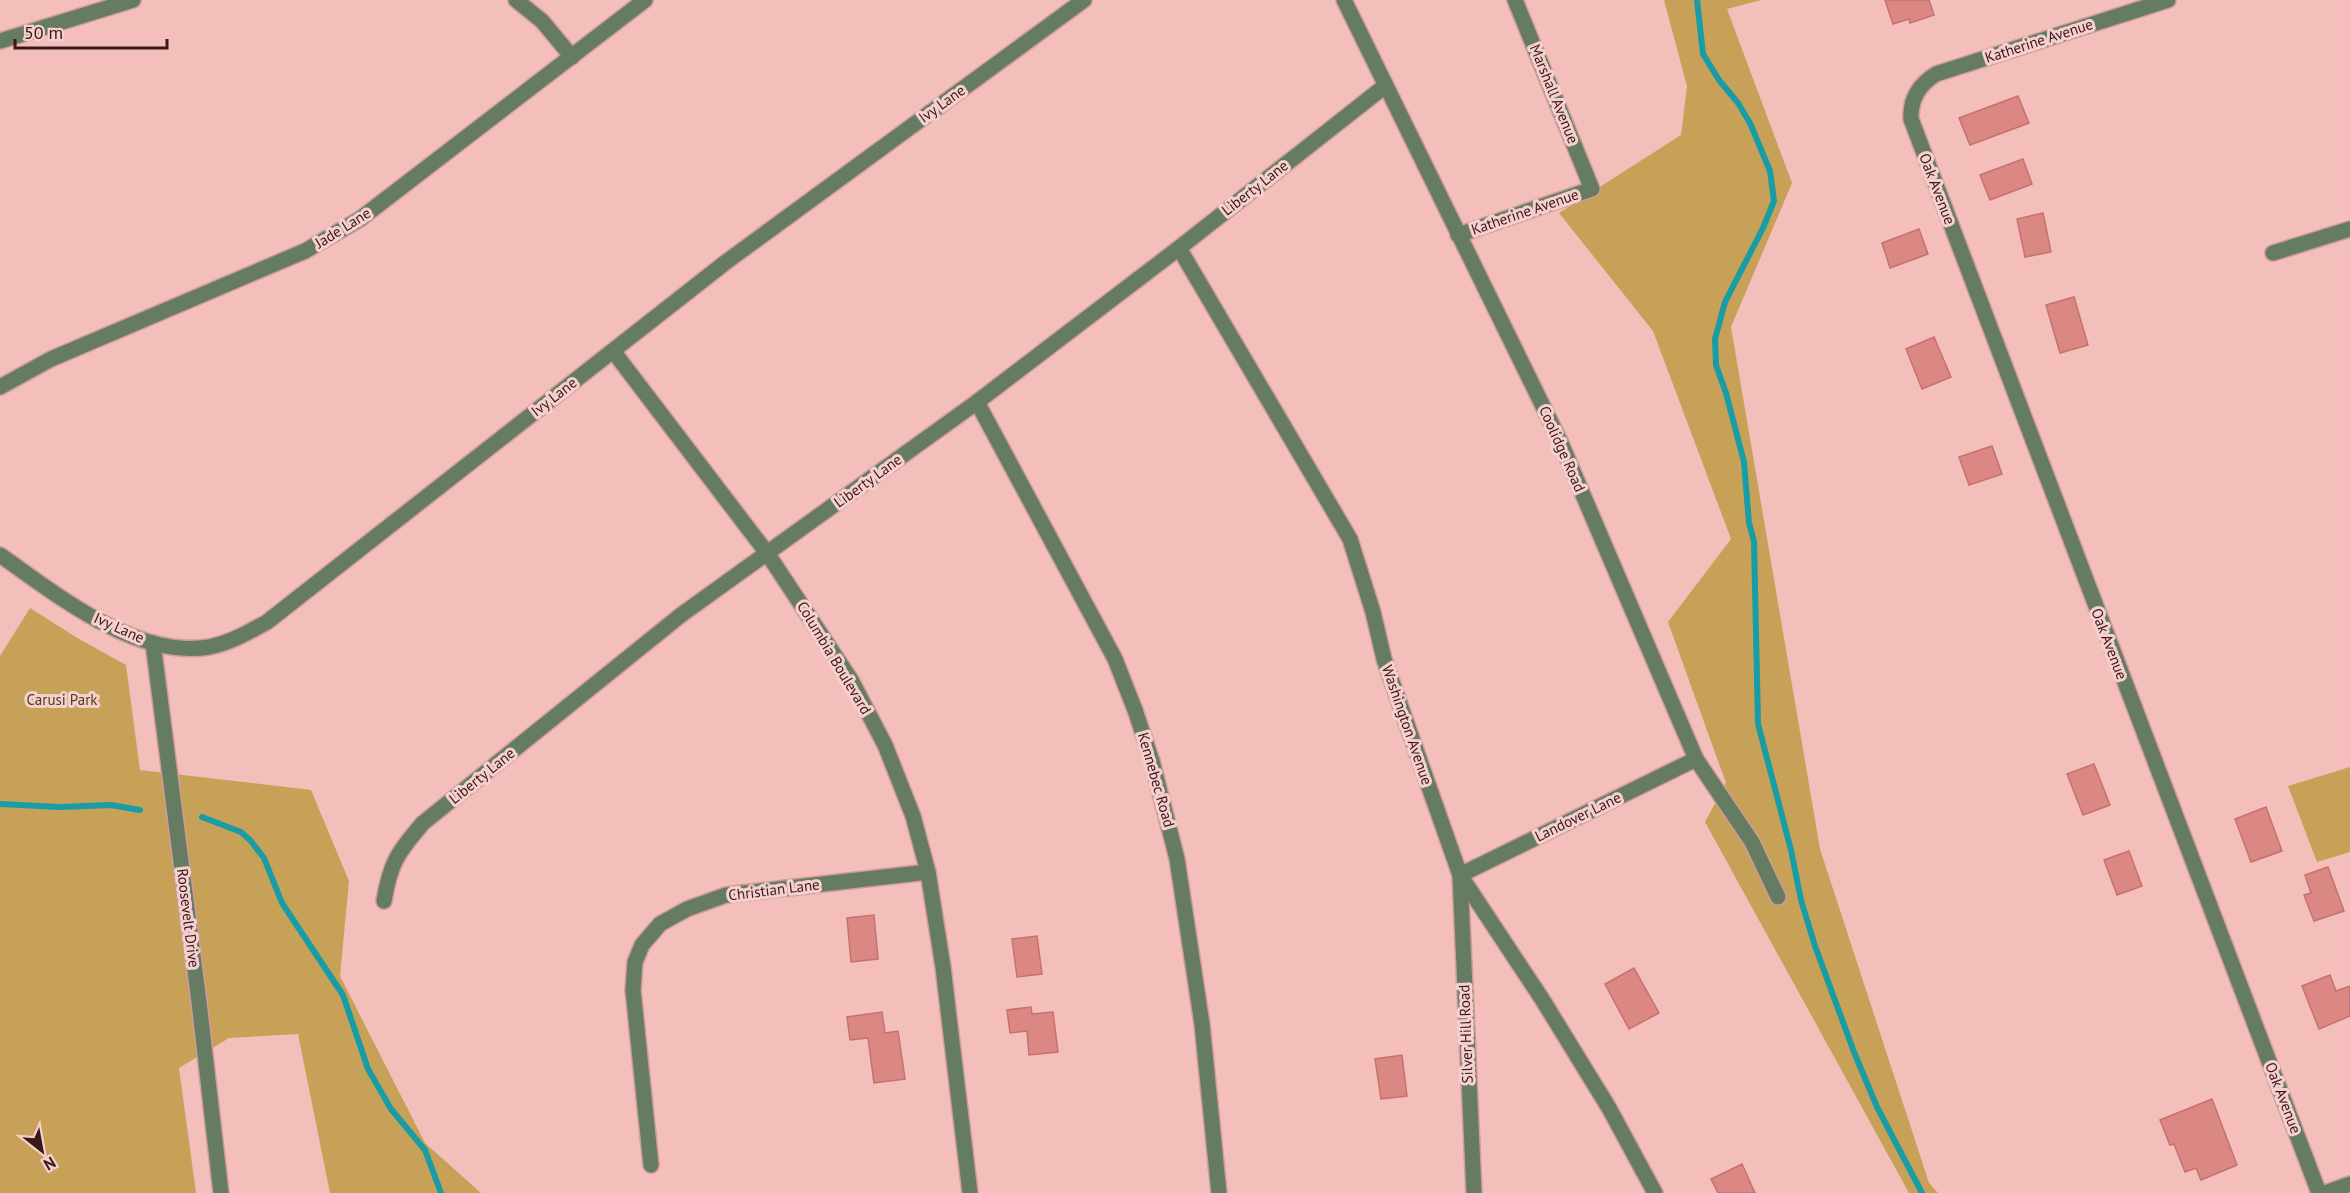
<svg xmlns="http://www.w3.org/2000/svg" width="2350" height="1193" viewBox="0 0 2350 1193" font-family="'PT Sans',sans-serif">
<style>
.green{fill:#c7a157}
.lines{fill:none;stroke-linecap:round;stroke-linejoin:round}
.stream{stroke:#189ca5;stroke-width:6}
.building{fill:#db8884;stroke:#c4726f;stroke-width:1.5}
.minor-casing{stroke:#cf9d99;stroke-width:18}
.minor{stroke:#657c63;stroke-width:15}
.labels{text-anchor:middle;stroke-width:6;stroke-linejoin:round;paint-order:stroke}
.street-label{font-size:15px;fill:#391817;stroke:#f5d0ce}
.park-label{font-size:15px;fill:#4d3c1c;stroke:#f5d0ce}
</style>
<rect width="100%" height="100%" fill="#f4beba"/>
<g class="green">
<path d="M 1664,0 L 1761,0 L 1727,9 L 1792,183 L 1731,327 L 1820,849 L 1929,1183 L 1938,1193 L 1909,1193 L 1705,822 L 1726,783 L 1668,622 L 1731,539 L 1653,331 L 1559,213 L 1681,135 L 1687,86 Z"/>
<path d="M 30,608 L 79,639 L 126,665 L 140,770 L 311,790 L 349,881 L 340,976 L 425,1143 L 481,1193 L 330,1193 L 298,1034 L 229,1038 L 179,1068 L 196,1193 L 0,1193 L 0,656 Z"/>
<path d="M 2350,767 L 2350,852 L 2317,862 L 2288,786 Z"/>
</g>
<g class="lines">
<g class="stream">
<path d="M 1697,0 L 1703,54 L 1719,80 L 1738,103 L 1750,123 L 1770,171 L 1774,201 L 1763,228 L 1725,302 L 1715,339 L 1716,365 L 1726,393 L 1744,462 L 1749,523 L 1754,541 L 1758,724 L 1791,850 L 1801,900 L 1815,946 L 1854,1052 L 1877,1107 L 1922,1193"/>
<path d="M 0,804 L 60,807 L 111,805 L 140,810"/>
<path d="M 202,817 L 241,832 L 250,840 L 264,858 L 282,903 L 343,995 L 368,1069 L 391,1109 L 425,1150 L 441,1193"/>
</g>
</g>
<g class="building">
<path d="M 1885,0 L 1929,0 L 1934,15 L 1910,23 L 1909,19 L 1893,24 Z"/>
<path d="M 2018,96 L 2029,123 L 1970,145 L 1959,118 Z"/>
<path d="M 2023,159 L 2032,184 L 1990,200 L 1980,175 Z"/>
<path d="M 2043,213 L 2051,252 L 2025,257 L 2017,219 Z"/>
<path d="M 1919,229 L 1928,254 L 1890,268 L 1882,243 Z"/>
<path d="M 2074,297 L 2088,345 L 2060,353 L 2046,305 Z"/>
<path d="M 1934,337 L 1951,377 L 1922,389 L 1906,349 Z"/>
<path d="M 1992,446 L 2002,474 L 1969,485 L 1959,457 Z"/>
<path d="M 2094,764 L 2110,805 L 2083,815 L 2067,774 Z"/>
<path d="M 2266,807 L 2282,851 L 2251,862 L 2235,819 Z"/>
<path d="M 2129,851 L 2142,886 L 2117,895 L 2104,860 Z"/>
<path d="M 2328,867 L 2344,911 L 2314,921 L 2304,895 L 2311,893 L 2305,875 Z"/>
<path d="M 874,915 L 878,959 L 851,962 L 847,918 Z"/>
<path d="M 1037,936 L 1042,974 L 1017,977 L 1012,939 Z"/>
<path d="M 1634,968 L 1659,1013 L 1629,1029 L 1605,984 Z"/>
<path d="M 2330,975 L 2336,991 L 2350,986 L 2350,1016 L 2319,1029 L 2302,986 Z"/>
<path d="M 1031,1007 L 1032,1014 L 1053,1012 L 1058,1052 L 1029,1055 L 1027,1031 L 1010,1033 L 1007,1010 Z"/>
<path d="M 882,1012 L 885,1033 L 898,1031 L 905,1079 L 874,1083 L 868,1038 L 850,1040 L 847,1017 Z"/>
<path d="M 1402,1055 L 1407,1096 L 1381,1099 L 1375,1059 Z"/>
<path d="M 2212,1099 L 2237,1165 L 2201,1180 L 2196,1168 L 2185,1172 L 2174,1144 L 2170,1145 L 2160,1120 Z"/>
<path d="M 1742,1164 L 1755,1193 L 1718,1193 L 1711,1179 Z"/>
</g>
<g class="lines">
<g class="minor-casing">
<g id="minor">
<path d="M 516,0 L 542,21 L 572,57"/>
<path d="M 1344,0 L 1560,441 L 1696,759 L 1752,842 L 1778,897"/>
<path d="M 2168,0 L 1936,74 C 1920,84 1910,99 1911,119 L 2319,1193"/>
<path d="M 0,41 L 133,0"/>
<path d="M 1458,235 L 1592,189 L 1515,0"/>
<path d="M 1179,248 L 1350,539 L 1373,612 L 1384,659 L 1460,875 L 1542,999 L 1609,1108 L 1655,1193"/>
<path d="M 2273,253 L 2350,229"/>
<path d="M 613,351 L 767,553 L 851,680 L 885,745 L 913,816 L 928,872 L 943,967 L 970,1193"/>
<path d="M 0,387 L 51,359 L 305,251 L 360,219 L 645,0"/>
<path d="M 977,402 L 1115,659 L 1135,710 L 1152,761 L 1177,859 L 1202,1024 L 1219,1193"/>
<path d="M 0,555 C 56,594 135,659 209,647 C 230,643 249,632 267,622 L 726,262 L 1084,0"/>
<path d="M 153,643 L 199,1002 L 221,1193"/>
<path d="M 384,901 C 390,863 398,852 423,823 L 681,615 L 977,402 L 1179,248 L 1385,86"/>
<path d="M 651,1165 L 633,990 L 635,962 L 642,945 L 660,924 L 687,909 L 726,895 L 928,872"/>
<path d="M 1474,1193 L 1460,875 L 1696,759"/>
<path d="M 2325,1193 L 2350,1184"/>
</g>
</g>
<use href="#minor" class="minor"/>
</g>
<g class="labels">
<g class="street-label">
<text transform="translate(2039 41) rotate(-18)" y="5">Katherine Avenue</text>
<text transform="translate(1554 94) rotate(68)" y="5">Marshall Avenue</text>
<text transform="translate(942 104) rotate(-36)" y="5">Ivy Lane</text>
<text transform="translate(1255 188) rotate(-38)" y="5">Liberty Lane</text>
<text transform="translate(1937 189) rotate(69)" y="5">Oak Avenue</text>
<text transform="translate(1525 212) rotate(-19)" y="5">Katherine Avenue</text>
<text transform="translate(343 228) rotate(-32)" y="5">Jade Lane</text>
<text transform="translate(554 397) rotate(-38)" y="5">Ivy Lane</text>
<text transform="translate(1562 449) rotate(66)" y="5">Coolidge Road</text>
<text transform="translate(868 481) rotate(-36)" y="5">Liberty Lane</text>
<text transform="translate(119 628) rotate(24)" y="5">Ivy Lane</text>
<text transform="translate(2109 644) rotate(69)" y="5">Oak Avenue</text>
<text transform="translate(834 658) rotate(59)" y="5">Columbia Boulevard</text>
<text transform="translate(1407 725) rotate(71)" y="5">Washington Avenue</text>
<text transform="translate(482 776) rotate(-39)" y="5">Liberty Lane</text>
<text transform="translate(1156 780) rotate(74)" y="5">Kennebec Road</text>
<text transform="translate(1578 817) rotate(-26)" y="5">Landover Lane</text>
<text transform="translate(774 890) rotate(-7)" y="5">Christian Lane</text>
<text transform="translate(188 918) rotate(83)" y="5">Roosevelt Drive</text>
<text transform="translate(1466 1034) rotate(-92)" y="5">Silver Hill Road</text>
<text transform="translate(2283 1098) rotate(69)" y="5">Oak Avenue</text>
</g>
<g class="park-label">
<text x="62" y="705">Carusi Park</text>
</g>
</g>
<g transform="translate(42 1151) rotate(149)" stroke="#f5d0ce" stroke-width="4.5" paint-order="stroke">
<path d="M0-4.5L10 22L0 15L-10 22Z" fill="#391817"/>
<text y="-9" font-size="16" font-weight="bold" text-anchor="middle" fill="#391817">N</text>
</g>
<path d="M15 39v9h152v-9" fill="none" stroke="#391817" stroke-width="3"/>
<text x="24" y="39" font-size="18" fill="#391817" stroke="#f5d0ce" stroke-width="4.5" paint-order="stroke">50 m</text>
</svg>
